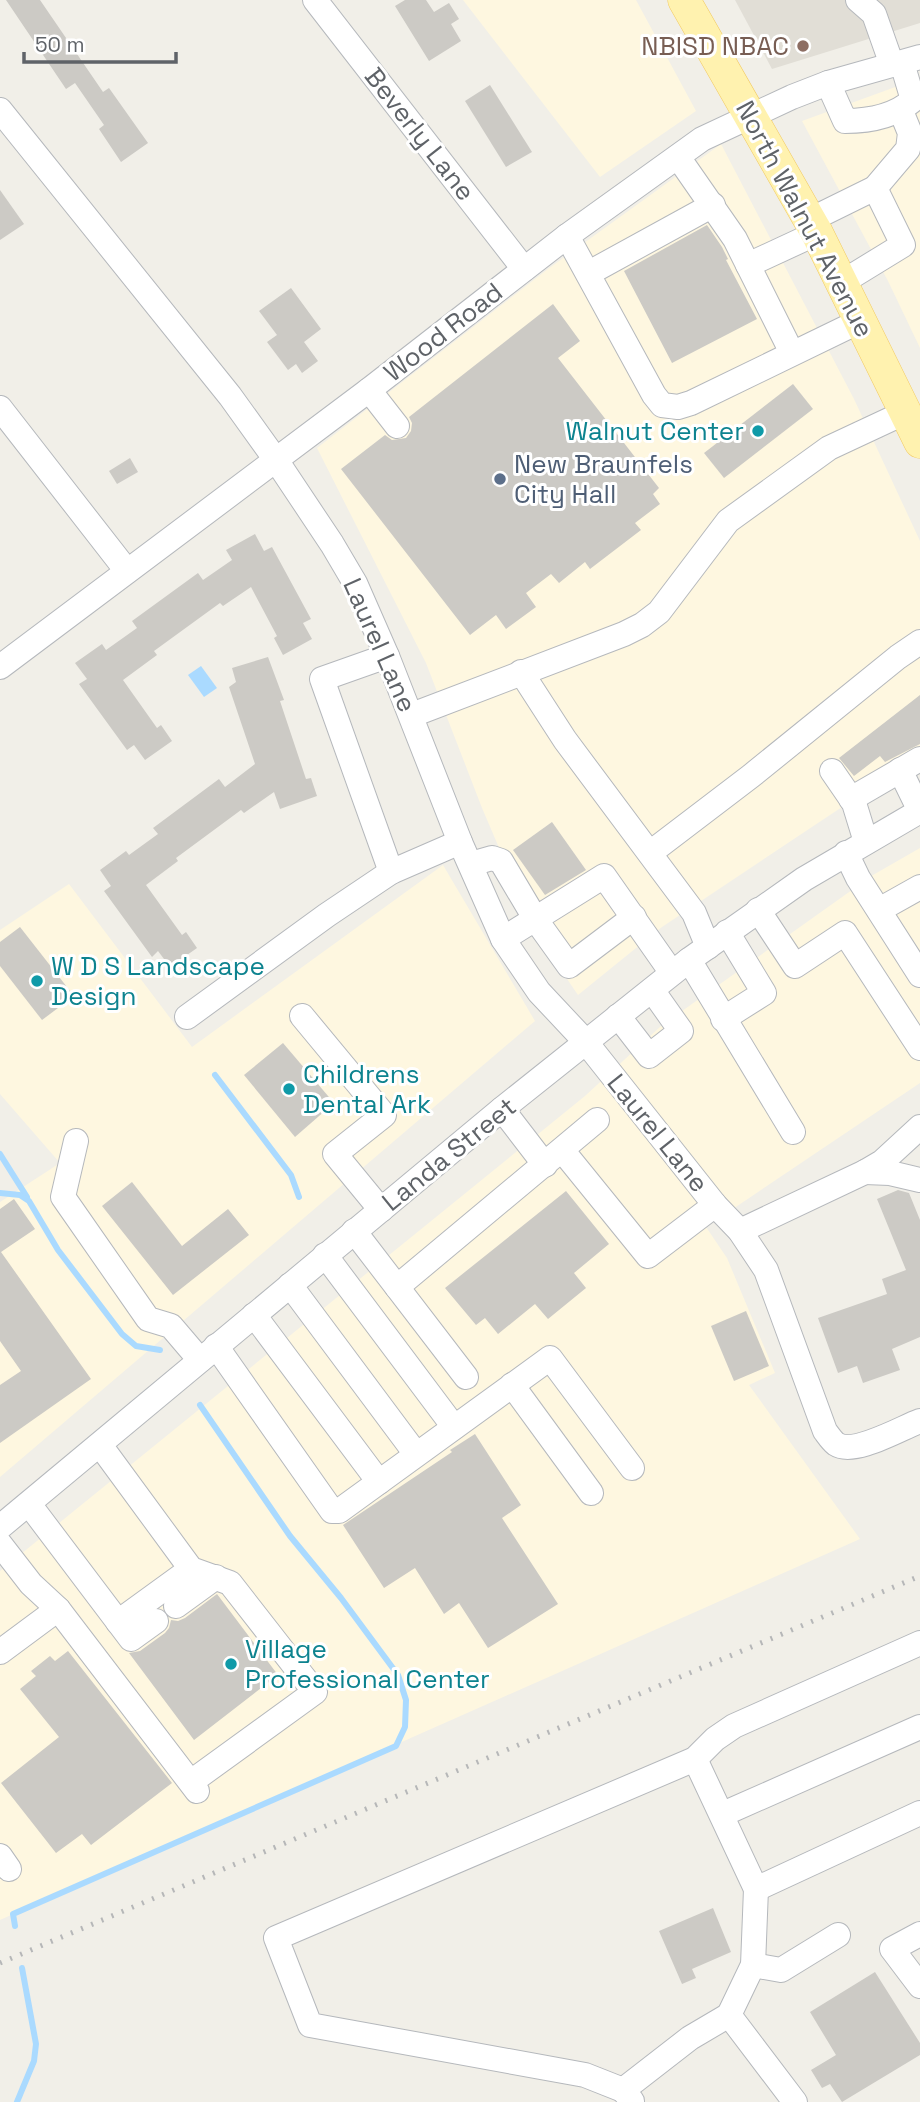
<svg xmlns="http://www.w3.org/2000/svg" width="920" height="2102" viewBox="0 0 920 2102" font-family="'Space Grotesk',sans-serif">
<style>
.commercial{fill:#fef7e0}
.education{fill:#e1ded6}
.water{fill:#aadaff}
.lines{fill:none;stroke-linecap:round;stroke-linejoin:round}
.stream{stroke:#aadaff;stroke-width:6}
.building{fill:#cccac5}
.minor-casing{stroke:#b5b8bc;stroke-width:26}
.major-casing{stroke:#f2c960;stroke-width:33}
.minor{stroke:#fff;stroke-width:24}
.major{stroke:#fff2af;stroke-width:32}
.rail{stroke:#b6b7b8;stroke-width:5;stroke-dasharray:2 9;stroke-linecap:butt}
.education-dot{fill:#8d6e63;stroke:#fff;stroke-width:2.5}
.culture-dot{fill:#0f9aa8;stroke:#fff;stroke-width:2.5}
.service-dot{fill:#5c6f8a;stroke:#fff;stroke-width:2.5}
.labels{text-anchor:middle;stroke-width:6;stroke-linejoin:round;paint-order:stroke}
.education-label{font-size:26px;fill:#785e54;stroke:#fff;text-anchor:end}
.street-label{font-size:26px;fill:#5f6368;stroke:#fff}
.culture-label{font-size:26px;fill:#0d838f;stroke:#fff;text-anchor:start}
.service-label{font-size:26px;fill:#4e5e75;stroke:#fff;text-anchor:start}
</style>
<rect width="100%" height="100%" fill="#f1efe8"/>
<g class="commercial">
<path d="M 463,0 L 636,0 L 696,111 L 600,177 Z"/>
<path d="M 920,78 L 920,348 L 888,281 L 802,121 Z"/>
<path d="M 721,144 L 854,399 L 920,541 L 920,763 L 839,809 L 662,927 L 578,995 L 535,932 L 482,808 L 426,663 L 317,448 L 548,269 Z"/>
<path d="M 920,848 L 920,1083 L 706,1227 L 727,1258 L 775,1373 L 749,1385 L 860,1539 L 0,1920 L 0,1571 L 585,1096 L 661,1026 L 873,875 Z"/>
<path d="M 443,865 L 535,1021 L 0,1477 L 0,1202 L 60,1163 L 0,1094 L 0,930 L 69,884 L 192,1047 Z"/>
</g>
<path class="education" d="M 735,0 L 920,0 L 920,23 L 772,69 Z"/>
<path class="water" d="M 201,666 L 217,688 L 204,697 L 188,675 Z"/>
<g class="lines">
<g class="stream">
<path d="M 215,1075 L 291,1175 L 299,1197"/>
<path d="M 0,1154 L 27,1197"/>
<path d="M 0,1193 L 20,1195 L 29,1201 L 58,1250 L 122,1334 L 136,1346 L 160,1350"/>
<path d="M 15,1926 L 13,1914 L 396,1746 L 405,1727 L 406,1700 L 398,1675 L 341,1598 L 290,1536 L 200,1405"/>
<path d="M 17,2102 L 34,2061 L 36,2044 L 22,1968"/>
</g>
</g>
<g class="building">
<path d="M 6,0 L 40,0 L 103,92 L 109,88 L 148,143 L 121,162 L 99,129 L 104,125 L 75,83 L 66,89 Z"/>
<path d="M 405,0 L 426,0 L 434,12 L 449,3 L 459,19 L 451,24 L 461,41 L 429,61 L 395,6 Z"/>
<path d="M 490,85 L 532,152 L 506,167 L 465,101 Z"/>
<path d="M 0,190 L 24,224 L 0,240 Z"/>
<path d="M 707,225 L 722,247 L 728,259 L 726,260 L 757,319 L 672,363 L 624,271 Z"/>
<path d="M 291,288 L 321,329 L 304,342 L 318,361 L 302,373 L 296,364 L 288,370 L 267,342 L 277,335 L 259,311 Z"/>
<path d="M 553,304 L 580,341 L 558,358 L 659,488 L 653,494 L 660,504 L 635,523 L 641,530 L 590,569 L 585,562 L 559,583 L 551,574 L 526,593 L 536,607 L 506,629 L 496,615 L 470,635 L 341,469 L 385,435 L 392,440 L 406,438 L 411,431 L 412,423 L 409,417 Z"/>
<path d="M 793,384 L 813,409 L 724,478 L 704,453 Z"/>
<path d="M 130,458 L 138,472 L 117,484 L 109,471 Z"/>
<path d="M 255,534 L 264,551 L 272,547 L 311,619 L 303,623 L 312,639 L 283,655 L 274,638 L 277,636 L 251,587 L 223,606 L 220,603 L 154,651 L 157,655 L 123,680 L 157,728 L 161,725 L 172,741 L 145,760 L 134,745 L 127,750 L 79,684 L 87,679 L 75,663 L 102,644 L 106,650 L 137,628 L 132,621 L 198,573 L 203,580 L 232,560 L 226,550 Z"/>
<path d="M 268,657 L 284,700 L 280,701 L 306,779 L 311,778 L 317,796 L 280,809 L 274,792 L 244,813 L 241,810 L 176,858 L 178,861 L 146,885 L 182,935 L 186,932 L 197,948 L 170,967 L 158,951 L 152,957 L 104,891 L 111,886 L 100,870 L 126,851 L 129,855 L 158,834 L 153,828 L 219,779 L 225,787 L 255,764 L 229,687 L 236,682 L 232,668 Z"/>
<path d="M 920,695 L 920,744 L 885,762 L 880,756 L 854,776 L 839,758 Z"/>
<path d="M 552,822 L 586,870 L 545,895 L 513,850 Z"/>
<path d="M 20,927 L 74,996 L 42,1020 L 0,966 L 0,942 Z"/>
<path d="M 283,1043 L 334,1103 L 295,1137 L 244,1075 Z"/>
<path d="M 132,1182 L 182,1246 L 228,1209 L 249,1235 L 173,1295 L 102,1206 Z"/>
<path d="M 898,1190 L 909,1193 L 920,1220 L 920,1337 L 892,1349 L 900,1370 L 863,1383 L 857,1366 L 838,1373 L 818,1318 L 887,1294 L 882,1279 L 906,1270 L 877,1199 Z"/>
<path d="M 566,1191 L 609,1244 L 574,1273 L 586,1288 L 548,1319 L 535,1304 L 498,1334 L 485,1318 L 476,1325 L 445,1288 Z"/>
<path d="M 14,1199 L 35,1229 L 1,1252 L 91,1379 L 0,1443 L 0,1385 L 21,1371 L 0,1341 L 0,1209 Z"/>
<path d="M 746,1311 L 769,1366 L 734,1381 L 711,1326 Z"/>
<path d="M 475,1434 L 521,1505 L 502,1518 L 558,1604 L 488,1648 L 459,1603 L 444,1614 L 415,1568 L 384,1588 L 343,1525 L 452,1452 L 450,1450 Z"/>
<path d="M 217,1594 L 278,1675 L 194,1740 L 129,1653 L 140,1651 L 165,1633 L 169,1628 L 171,1620 L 178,1621 L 185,1618 Z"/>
<path d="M 68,1651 L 172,1783 L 91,1845 L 82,1834 L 56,1853 L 1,1783 L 59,1737 L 20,1689 L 36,1676 L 31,1671 L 50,1656 L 55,1661 Z"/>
<path d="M 713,1908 L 731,1952 L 692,1969 L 696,1978 L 682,1984 L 659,1931 Z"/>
<path d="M 875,1972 L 920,2043 L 920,2055 L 842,2102 L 830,2084 L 822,2088 L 811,2070 L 836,2055 L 810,2012 Z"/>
</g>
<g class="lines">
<g class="minor-casing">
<g id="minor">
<path d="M 315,0 L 524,269"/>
<path d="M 858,0 L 874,14 L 892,65"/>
<path d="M 828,83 L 845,121 C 869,121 895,116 913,100 L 902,63"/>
<path d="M 0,110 L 230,396 L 276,460 L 332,544 L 355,583 L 387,656 L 460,842 L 503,939 L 539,992 L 585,1041 L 715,1205 L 740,1231 L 766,1270 L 825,1431 C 828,1435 832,1441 836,1444 C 854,1456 901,1428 920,1421"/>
<path d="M 678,157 L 735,239 L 792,353"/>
<path d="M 810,220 L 875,188 L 908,149 L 910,133 L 901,111"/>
<path d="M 567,236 L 654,395 L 662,405 L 678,407 L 691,403 L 860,321"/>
<path d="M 748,265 L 817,233"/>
<path d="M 589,273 L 713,205"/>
<path d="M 841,283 L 903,245 L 875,188"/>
<path d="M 369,390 L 397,426"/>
<path d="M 0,408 L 127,571"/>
<path d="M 387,656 L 322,679 L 391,872"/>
<path d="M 0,667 L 369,390 L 567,236 L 702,139 L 792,97 L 828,83 L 920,57"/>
<path d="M 521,672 L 565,740 L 694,913 L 708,947"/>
<path d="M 412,715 L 624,634 L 642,625 L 659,612 L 728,521 L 829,448 L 906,412"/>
<path d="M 900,770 L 920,811"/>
<path d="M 832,771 L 854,803 L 866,842"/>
<path d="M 851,799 L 920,759"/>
<path d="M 650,853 L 751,776 L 898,657 L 920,642"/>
<path d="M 846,853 L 858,878 L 920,975"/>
<path d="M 471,864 L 492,858 L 501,861 L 536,920 L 569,966 L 634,917"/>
<path d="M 758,910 L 795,966 L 845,933 L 920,1048"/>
<path d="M 879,910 L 920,887"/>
<path d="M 503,939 L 604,876 L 672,973"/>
<path d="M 689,960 L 793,1132"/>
<path d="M 302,1016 L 384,1115 L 335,1154 L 381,1210"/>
<path d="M 618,1016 L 649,1056 L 681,1031 L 652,990"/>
<path d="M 187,1017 L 327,915 L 391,872 L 460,842"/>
<path d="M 723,1019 L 764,993 L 727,932"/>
<path d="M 502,1109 L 545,1165"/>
<path d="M 76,1141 L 63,1197 L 148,1319 L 171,1326 L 200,1360"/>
<path d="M 562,1150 L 648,1256 L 715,1205"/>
<path d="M 865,1172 L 890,1173 L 920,1180"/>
<path d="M 354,1231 L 466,1377"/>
<path d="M 740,1231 L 865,1172 L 882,1162 L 920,1127"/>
<path d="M 325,1255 L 454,1427"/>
<path d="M 290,1285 L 416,1454"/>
<path d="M 397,1287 L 597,1120"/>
<path d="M 254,1315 L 379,1482"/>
<path d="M 216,1346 L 332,1511 L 339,1511 L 550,1358 L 632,1468"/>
<path d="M 512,1385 L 591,1493"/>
<path d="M 100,1445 L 191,1569 L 230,1583 L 315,1692 L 191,1782"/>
<path d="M 29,1504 L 131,1639 L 156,1621"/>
<path d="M 0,1527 L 502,1109 L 689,960 L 804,879 L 920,811"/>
<path d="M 0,1544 L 31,1584 L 58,1609 L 197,1791"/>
<path d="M 176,1606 L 216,1577"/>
<path d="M 118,1622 L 191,1569"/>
<path d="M 0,1652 L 58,1609"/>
<path d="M 695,1759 L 756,1889 L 920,1813"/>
<path d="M 723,1814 L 920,1727"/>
<path d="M 0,1856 L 9,1869"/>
<path d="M 920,1934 L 892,1949 L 920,1986"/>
<path d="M 753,1965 L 781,1970 L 838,1935"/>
<path d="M 729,2015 L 753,1965 L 756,1889"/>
<path d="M 623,2090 L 585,2075 L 310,2025 L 276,1938 L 695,1759 L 715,1739 L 734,1726 L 920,1643"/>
<path d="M 632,2101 L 623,2090 L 690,2038 L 729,2015 L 795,2102"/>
</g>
</g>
<g class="major-casing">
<path id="major" d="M 684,0 L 817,233 L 920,442"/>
</g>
<use href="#minor" class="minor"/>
<use href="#major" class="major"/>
<path class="rail" d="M 0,1963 L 920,1576"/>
</g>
<circle class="education-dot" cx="803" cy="46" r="7"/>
<g class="culture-dot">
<circle cx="758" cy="431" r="7"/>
<circle cx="37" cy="981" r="7"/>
<circle cx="289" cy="1089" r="7"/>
<circle cx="231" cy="1664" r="7"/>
</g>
<circle class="service-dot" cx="500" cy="479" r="7"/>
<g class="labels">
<g class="education-label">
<text x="789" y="55">NBISD NBAC</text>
</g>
<g class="street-label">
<text transform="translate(420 134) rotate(52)" y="9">Beverly Lane</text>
<text transform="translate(805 219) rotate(62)" y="9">North Walnut Avenue</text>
<text transform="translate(443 332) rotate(-38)" y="9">Wood Road</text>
<text transform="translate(380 645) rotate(66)" y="9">Laurel Lane</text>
<text transform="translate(658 1133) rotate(51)" y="9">Laurel Lane</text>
<text transform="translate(449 1154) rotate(-39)" y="9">Landa Street</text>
</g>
<g class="culture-label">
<text x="744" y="440" text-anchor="end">Walnut Center</text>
<text x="51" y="975">W D S Landscape<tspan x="51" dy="30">Design</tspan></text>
<text x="303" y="1083">Childrens<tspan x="303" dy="30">Dental Ark</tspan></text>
<text x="245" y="1658">Village<tspan x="245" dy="30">Professional Center</tspan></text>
</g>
<g class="service-label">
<text x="514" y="473">New Braunfels<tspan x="514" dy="30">City Hall</tspan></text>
</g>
</g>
<path d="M24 52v10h152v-10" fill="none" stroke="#5f6368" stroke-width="3.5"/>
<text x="35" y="52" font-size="21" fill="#5f6368" stroke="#ffffff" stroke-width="5" paint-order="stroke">50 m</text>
</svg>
